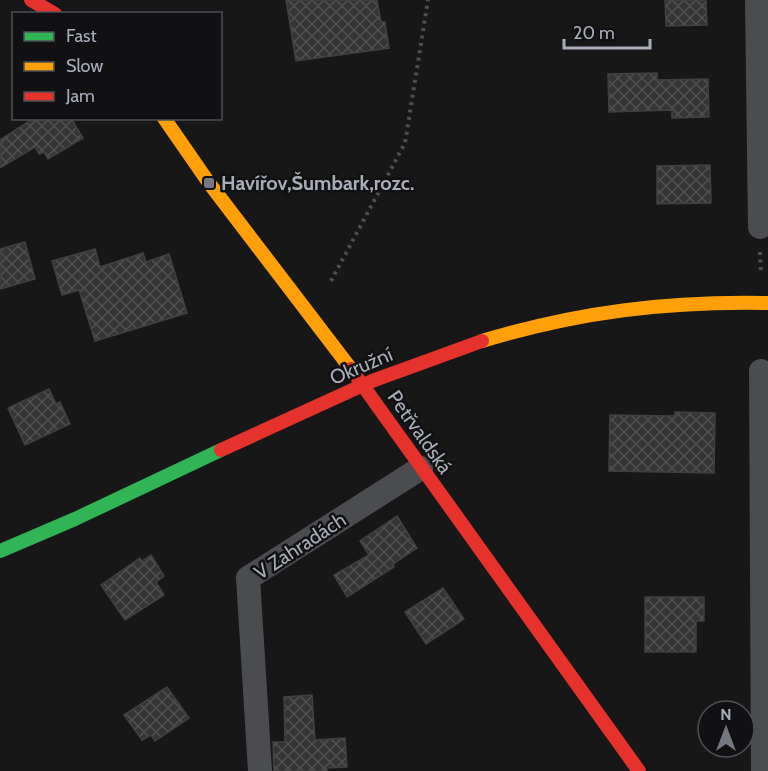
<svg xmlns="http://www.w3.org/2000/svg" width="768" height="771" viewBox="0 0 768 771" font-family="Cabin,sans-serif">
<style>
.building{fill:url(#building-cross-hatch);stroke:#3f4043;stroke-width:1.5}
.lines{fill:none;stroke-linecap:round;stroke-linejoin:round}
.path{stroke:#4d4e52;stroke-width:4;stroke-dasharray:3 4.5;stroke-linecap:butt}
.street{stroke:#4b4c50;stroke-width:24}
.fast{stroke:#30b455;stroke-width:14}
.slow{stroke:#ff9f0a;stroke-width:14}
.jam{stroke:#e5322d;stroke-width:14}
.poi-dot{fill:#757880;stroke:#111113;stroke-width:2}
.labels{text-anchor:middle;stroke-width:5;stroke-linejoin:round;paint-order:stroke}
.poi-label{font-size:20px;font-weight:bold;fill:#a8adb8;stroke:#111113;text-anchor:start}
.street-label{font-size:20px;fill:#a8adb8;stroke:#111113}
</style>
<defs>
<pattern id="building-cross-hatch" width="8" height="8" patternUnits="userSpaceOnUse" patternTransform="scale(1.5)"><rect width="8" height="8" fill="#353536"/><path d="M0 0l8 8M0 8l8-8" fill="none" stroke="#4f5051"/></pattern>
</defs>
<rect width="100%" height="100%" fill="#171717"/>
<g class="building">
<path d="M 286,0 L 377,0 L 381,22 L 385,22 L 389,48 L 296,61 Z"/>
<path d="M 665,0 L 706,0 L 707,25 L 666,26 Z"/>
<path d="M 657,73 L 657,80 L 708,79 L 709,117 L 672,118 L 672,110 L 609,112 L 608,74 Z"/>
<path d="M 34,118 L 71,118 L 83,138 L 48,159 L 44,152 L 39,154 L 35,147 L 0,168 L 0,140 Z"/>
<path d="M 710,165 L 711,203 L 657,204 L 657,166 Z"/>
<path d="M 25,242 L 35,279 L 0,289 L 0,249 Z"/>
<path d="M 95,249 L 100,267 L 143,253 L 146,262 L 169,254 L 187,313 L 95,341 L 79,290 L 62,295 L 52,261 Z"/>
<path d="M 49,389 L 56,404 L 60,402 L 70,424 L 25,445 L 8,408 Z"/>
<path d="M 675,412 L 715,413 L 714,473 L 609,471 L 610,415 L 674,416 Z"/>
<path d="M 397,516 L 417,548 L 393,564 L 394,567 L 347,597 L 334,575 L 369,555 L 360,541 Z"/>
<path d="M 151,555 L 164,576 L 156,582 L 164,595 L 125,620 L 101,585 L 140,558 L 142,561 Z"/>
<path d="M 443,588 L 464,619 L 426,644 L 405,612 Z"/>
<path d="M 645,597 L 704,597 L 704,621 L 696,621 L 696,652 L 645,652 Z"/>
<path d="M 167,687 L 189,718 L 155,741 L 151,735 L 142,740 L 124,715 Z"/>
<path d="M 312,695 L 315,740 L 345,738 L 347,767 L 327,768 L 327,771 L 274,771 L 273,742 L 285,742 L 284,697 Z"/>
</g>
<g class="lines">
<g class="path">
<path d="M 760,252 L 761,274"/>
<path d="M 331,281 L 405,143 L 428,0"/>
</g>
<g class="street">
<path d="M 757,0 L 760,227"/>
<path d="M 761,371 L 763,771"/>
<path d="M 260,771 L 248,578 L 421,468"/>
</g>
<path class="fast" d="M 0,551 L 75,519 L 221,450"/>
<g class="slow">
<path d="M 164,118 L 209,183 L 351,369"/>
<path d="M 482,341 C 578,312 667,301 768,303"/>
</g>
<g class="jam">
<path d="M 31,0 L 55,14"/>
<path d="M 351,369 L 639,771"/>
<path d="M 221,450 L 372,381 L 482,341"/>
</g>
</g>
<rect class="poi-dot" x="203" y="177" width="12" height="12" rx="3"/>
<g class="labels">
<g class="poi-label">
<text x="221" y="190">Havířov,Šumbark,rozc.</text>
</g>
<g class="street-label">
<text transform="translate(361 366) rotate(-23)" y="7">Okružní</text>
<text transform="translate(420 432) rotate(55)" y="7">Petřvaldská</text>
<text transform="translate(300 546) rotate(-33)" y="7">V Zahradách</text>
</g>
</g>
<rect x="12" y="12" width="210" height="108" fill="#111113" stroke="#4d4f55" stroke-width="1.5"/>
<rect x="24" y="32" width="30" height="9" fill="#30b455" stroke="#4d4f55" stroke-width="1.5"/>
<text x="66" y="42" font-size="18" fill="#a8adb8">Fast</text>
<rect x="24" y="62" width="30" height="9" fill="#ff9f0a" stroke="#4d4f55" stroke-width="1.5"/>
<text x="66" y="72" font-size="18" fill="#a8adb8">Slow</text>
<rect x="24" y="92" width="30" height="9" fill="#e5322d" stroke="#4d4f55" stroke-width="1.5"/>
<text x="66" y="102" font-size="18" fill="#a8adb8">Jam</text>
<g transform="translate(726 729)"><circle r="28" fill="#111113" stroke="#4d4f55" stroke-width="1.5"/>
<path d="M0-4.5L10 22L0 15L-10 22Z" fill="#757880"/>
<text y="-9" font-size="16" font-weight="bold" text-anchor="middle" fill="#a8adb8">N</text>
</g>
<path d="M564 39v9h86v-9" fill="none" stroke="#a8adb8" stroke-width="3"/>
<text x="573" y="39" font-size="18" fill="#a8adb8" stroke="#111113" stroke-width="4.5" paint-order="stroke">20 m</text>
</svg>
